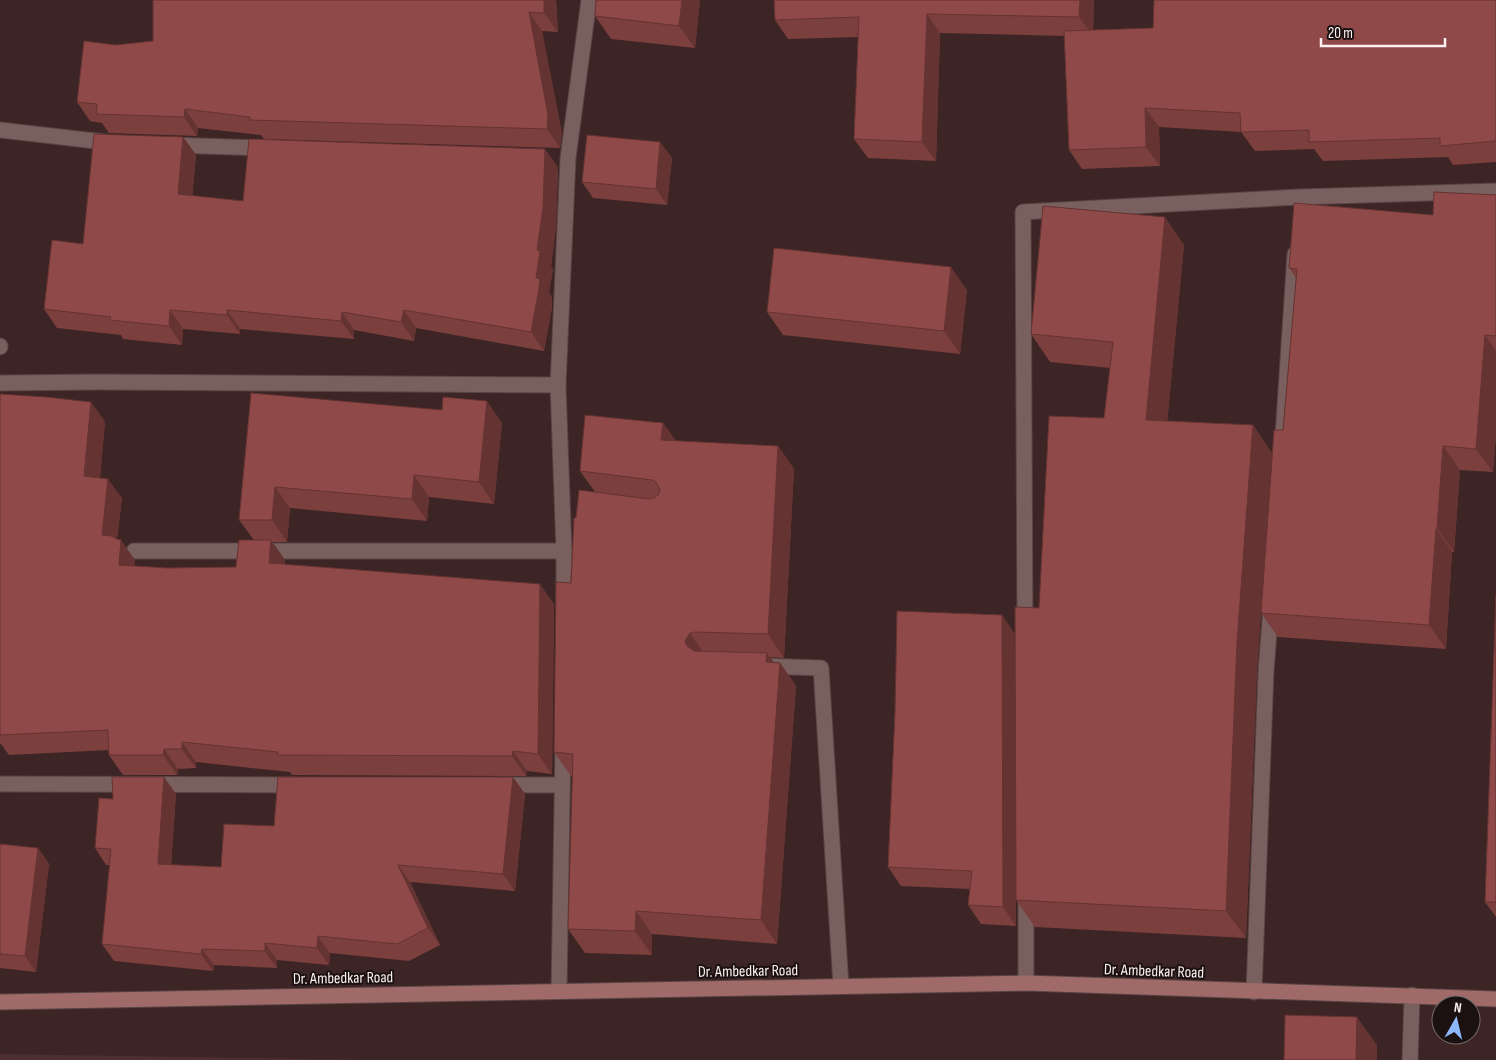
<svg xmlns="http://www.w3.org/2000/svg" width="1496" height="1060" viewBox="0 0 1496 1060" font-family="'Sofia Sans Condensed',sans-serif">
<style>
.built{fill:#4c2f2e}
.lines{fill:none;stroke-linecap:round;stroke-linejoin:round}
.street-casing{stroke:#574444;stroke-width:17}
.secondary-casing{stroke:#574444;stroke-width:17}
.street{stroke:#795f5d;stroke-width:15}
.secondary{stroke:#a06a68;stroke-width:15}
.wall{fill:#7b3f3e}
.shaded-wall{fill:#643332}
.building{fill:#8f4948;stroke:#643332}
.labels{text-anchor:middle;stroke-width:4;stroke-linejoin:round;paint-order:stroke}
.street-label{font-size:16px;fill:#fef1f1;stroke:#1c1111}
</style>
<rect width="100%" height="100%" fill="#3c2524"/>
<path class="built" d="M 0,1054 L 379,1060 L 0,1060 Z"/>
<g class="lines">
<g class="street-casing">
<g id="street">
<path d="M 0,130 L 113,143"/>
<path d="M 168,145 L 268,148"/>
<path d="M 0,346 L 0,347"/>
<path d="M 0,383 L 97,382 L 558,385"/>
<path d="M 1282,451 L 1295,254"/>
<path d="M 134,551 L 564,551"/>
<path d="M 564,602 L 564,551 L 558,385 L 568,158 L 589,0"/>
<path d="M 1025,627 L 1023,212 L 1299,197 L 1496,191"/>
<path d="M 763,666 L 821,668 L 841,986"/>
<path d="M 0,784 L 298,785"/>
<path d="M 499,785 L 562,785"/>
<path d="M 1026,895 L 1026,983"/>
<path d="M 559,991 L 563,745"/>
<path d="M 1254,992 L 1266,671 L 1271,606"/>
<path d="M 1410,1060 L 1412,995"/>
</g>
</g>
<g class="secondary-casing">
<path id="secondary" d="M 0,1002 L 1026,983 L 1496,999"/>
</g>
<use href="#street" class="street"/>
<use href="#secondary" class="secondary"/>
</g>
<g class="wall">
<path d="M 556,0 L 558,32 L 542,31 L 562,134 L 560,148 L 264,139 L 261,135 L 198,128 L 197,136 L 109,133 L 102,123 L 90,121 L 77,102 L 116,45 Z"/>
<path d="M 596,0 L 700,0 L 695,48 L 611,39 L 595,16 Z"/>
<path d="M 1094,0 L 1093,30 L 1153,28 L 1496,0 L 1496,162 L 1453,165 L 1448,157 L 1323,161 L 1314,149 L 1255,151 L 1241,132 L 1159,127 L 1160,166 L 1082,169 L 1069,150 L 1065,36 L 940,33 L 936,161 L 868,158 L 854,139 L 858,37 L 788,39 L 775,20 Z"/>
<path d="M 183,137 L 196,155 L 192,196 L 243,201 L 558,167 L 556,227 L 551,266 L 553,269 L 549,292 L 552,297 L 552,307 L 544,351 L 416,328 L 414,341 L 354,330 L 354,339 L 240,329 L 240,334 L 183,329 L 182,345 L 123,339 L 121,335 L 57,328 L 44,309 L 83,244 Z"/>
<path d="M 660,142 L 672,158 L 667,205 L 593,198 L 582,182 Z"/>
<path d="M 1496,195 L 1496,434 L 1493,472 L 1460,470 L 1454,552 L 1452,552 L 1446,649 L 1278,637 L 1261,613 L 1283,430 L 1296,278 L 1289,268 L 1433,215 Z"/>
<path d="M 1184,245 L 1167,421 L 1253,425 L 1272,453 L 1257,670 L 1246,938 L 1035,927 L 1016,900 L 1016,926 L 981,924 L 968,905 L 970,889 L 901,886 L 888,867 L 1015,633 L 1039,608 L 1104,418 L 1110,368 L 1050,362 L 1031,334 Z"/>
<path d="M 967,290 L 960,354 L 783,335 L 767,312 Z"/>
<path d="M 251,393 L 502,423 L 494,504 L 429,497 L 427,521 L 290,508 L 287,542 L 272,542 L 285,560 L 285,565 L 554,604 L 552,774 L 527,771 L 526,776 L 292,775 L 290,772 L 196,762 L 196,768 L 178,769 L 177,775 L 123,775 L 109,755 L 109,750 L 9,755 L 0,743 L 0,394 L 91,402 L 105,422 L 100,478 L 122,498 L 117,540 L 135,560 L 134,566 L 167,568 L 236,567 L 254,540 L 239,520 Z"/>
<path d="M 663,423 L 676,441 L 778,446 L 794,469 L 784,658 L 770,657 L 774,662 L 780,663 L 796,686 L 777,944 L 652,934 L 652,955 L 585,953 L 568,929 L 573,776 L 571,776 L 554,752 L 576,518 L 595,492 L 580,471 Z"/>
<path d="M 1496,594 L 1496,917 L 1485,902 Z"/>
<path d="M 176,794 L 171,865 L 221,867 L 274,826 L 525,794 L 515,891 L 410,882 L 440,945 L 409,961 L 330,953 L 329,965 L 277,960 L 277,968 L 214,965 L 213,971 L 114,961 L 102,944 L 110,865 L 106,865 L 95,848 L 113,799 Z"/>
<path d="M 0,844 L 38,848 L 49,864 L 36,972 L 0,968 Z"/>
</g>
<g class="shaded-wall">
<path d="M 544,0 L 556,0 L 558,32 L 544,13 Z"/>
<path d="M 682,0 L 700,0 L 695,48 L 679,26 Z"/>
<path d="M 1080,0 L 1094,0 L 1093,36 L 1079,17 Z"/>
<path d="M 529,12 L 542,31 L 562,134 L 560,148 L 547,129 Z"/>
<path d="M 927,14 L 940,33 L 936,161 L 922,142 Z"/>
<path d="M 1145,108 L 1159,127 L 1160,166 L 1146,147 Z"/>
<path d="M 185,109 L 198,128 L 197,136 L 184,117 Z"/>
<path d="M 183,137 L 196,155 L 191,213 L 178,194 Z"/>
<path d="M 660,142 L 672,158 L 667,205 L 656,189 Z"/>
<path d="M 545,149 L 558,167 L 556,227 L 551,266 L 553,269 L 549,292 L 552,297 L 552,307 L 544,351 L 531,332 Z"/>
<path d="M 1165,217 L 1184,245 L 1165,448 L 1146,420 Z"/>
<path d="M 951,267 L 967,290 L 960,354 L 944,331 Z"/>
<path d="M 170,310 L 183,329 L 182,345 L 169,326 Z"/>
<path d="M 227,310 L 240,329 L 240,334 L 227,315 Z"/>
<path d="M 404,310 L 416,328 L 414,341 L 401,322 Z"/>
<path d="M 342,312 L 354,330 L 354,339 L 341,321 Z"/>
<path d="M 1485,335 L 1496,351 L 1496,434 L 1493,472 L 1476,449 Z"/>
<path d="M 487,401 L 502,423 L 494,504 L 479,482 Z"/>
<path d="M 91,402 L 105,422 L 98,496 L 84,476 Z"/>
<path d="M 663,423 L 679,446 L 661,440 Z"/>
<path d="M 1253,425 L 1272,453 L 1257,670 L 1246,938 L 1226,911 L 1237,643 Z"/>
<path d="M 778,446 L 794,469 L 784,658 L 768,634 Z"/>
<path d="M 1443,446 L 1460,470 L 1454,552 L 1437,529 Z"/>
<path d="M 414,475 L 429,497 L 427,521 L 412,499 Z"/>
<path d="M 108,479 L 122,498 L 115,555 L 102,535 Z"/>
<path d="M 275,487 L 290,508 L 287,542 L 272,520 Z"/>
<path d="M 1436,529 L 1452,552 L 1446,649 L 1429,625 Z"/>
<path d="M 121,540 L 135,560 L 133,585 L 119,565 Z"/>
<path d="M 271,540 L 285,560 L 283,583 L 269,563 Z"/>
<path d="M 540,584 L 554,604 L 552,774 L 538,754 Z"/>
<path d="M 1002,615 L 1015,634 L 1016,926 L 1003,907 Z"/>
<path d="M 690,633 L 706,657 L 703,670 L 687,646 L 685,641 Z"/>
<path d="M 767,653 L 779,670 L 780,663 L 796,686 L 777,944 L 761,920 Z"/>
<path d="M 182,742 L 196,762 L 196,768 L 182,749 Z"/>
<path d="M 164,749 L 178,769 L 177,775 L 163,755 Z"/>
<path d="M 513,751 L 527,771 L 526,776 L 512,756 Z"/>
<path d="M 164,777 L 176,794 L 170,881 L 158,864 Z"/>
<path d="M 513,777 L 525,794 L 515,891 L 503,874 Z"/>
<path d="M 38,848 L 49,864 L 36,972 L 25,956 Z"/>
<path d="M 398,865 L 410,882 L 440,945 L 428,928 Z"/>
<path d="M 636,911 L 652,934 L 652,955 L 635,931 Z"/>
<path d="M 318,936 L 330,953 L 329,965 L 317,948 Z"/>
<path d="M 265,943 L 277,960 L 277,968 L 265,951 Z"/>
<path d="M 202,949 L 214,965 L 213,971 L 201,954 Z"/>
<path d="M 1357,1017 L 1377,1045 L 1377,1060 L 1356,1060 Z"/>
</g>
<g class="building">
<path d="M 153,0 L 544,0 L 544,13 L 529,12 L 548,115 L 547,129 L 250,120 L 250,117 L 185,109 L 184,117 L 96,114 L 97,104 L 77,102 L 84,41 L 116,45 L 153,41 Z"/>
<path d="M 596,0 L 682,0 L 679,26 L 595,16 Z"/>
<path d="M 774,0 L 1080,0 L 1079,17 L 927,14 L 922,142 L 854,139 L 859,17 L 775,20 Z"/>
<path d="M 1154,0 L 1496,0 L 1496,141 L 1440,146 L 1440,138 L 1309,142 L 1309,130 L 1241,132 L 1240,113 L 1145,108 L 1146,147 L 1069,150 L 1064,31 L 1153,28 Z"/>
<path d="M 94,134 L 183,137 L 178,194 L 243,201 L 249,139 L 545,149 L 543,208 L 537,250 L 540,251 L 536,278 L 540,279 L 539,288 L 531,332 L 404,310 L 401,322 L 342,312 L 341,321 L 227,310 L 227,315 L 170,310 L 169,326 L 110,320 L 111,317 L 44,309 L 52,240 L 83,244 Z"/>
<path d="M 587,135 L 660,142 L 656,189 L 582,182 Z"/>
<path d="M 1434,192 L 1496,195 L 1496,336 L 1485,335 L 1476,449 L 1443,446 L 1437,529 L 1436,529 L 1429,625 L 1261,613 L 1274,430 L 1283,430 L 1297,269 L 1289,268 L 1294,203 L 1433,215 Z"/>
<path d="M 1043,206 L 1165,217 L 1146,420 L 1253,425 L 1237,643 L 1226,911 L 1016,900 L 1015,607 L 1039,608 L 1049,416 L 1104,418 L 1113,342 L 1031,334 Z"/>
<path d="M 774,248 L 951,267 L 944,331 L 767,312 Z"/>
<path d="M 251,393 L 442,410 L 443,397 L 487,401 L 479,482 L 414,475 L 412,499 L 275,487 L 272,520 L 239,520 Z"/>
<path d="M 0,394 L 46,397 L 91,402 L 84,476 L 108,479 L 102,535 L 112,536 L 116,539 L 121,540 L 119,565 L 167,568 L 236,567 L 239,540 L 271,540 L 269,563 L 540,584 L 538,754 L 513,751 L 512,756 L 278,755 L 278,752 L 182,742 L 182,749 L 164,749 L 163,755 L 109,755 L 108,730 L 0,735 Z"/>
<path d="M 585,415 L 663,423 L 661,440 L 778,446 L 768,634 L 695,632 L 690,633 L 685,641 L 687,646 L 694,651 L 767,653 L 766,662 L 780,663 L 761,920 L 636,911 L 635,931 L 568,929 L 573,754 L 554,752 L 556,582 L 571,583 L 574,518 L 576,518 L 579,490 L 649,499 L 654,498 L 658,495 L 660,490 L 656,482 L 652,480 L 580,471 Z"/>
<path d="M 1496,594 L 1496,902 L 1485,902 Z"/>
<path d="M 897,611 L 1002,615 L 1003,907 L 968,905 L 972,871 L 888,867 L 895,712 Z"/>
<path d="M 112,777 L 164,777 L 158,864 L 221,867 L 224,824 L 274,826 L 278,777 L 513,777 L 503,874 L 398,865 L 428,928 L 397,944 L 318,936 L 317,948 L 265,943 L 265,951 L 202,949 L 201,954 L 102,944 L 111,849 L 95,848 L 99,798 L 113,799 Z"/>
<path d="M 0,844 L 38,848 L 25,956 L 0,954 Z"/>
<path d="M 1285,1015 L 1357,1017 L 1356,1060 L 1284,1060 Z"/>
</g>
<g class="labels">
<g class="street-label">
<text transform="translate(748 970) rotate(-1)" y="6">Dr. Ambedkar Road</text>
<text transform="translate(1154 970) rotate(2)" y="6">Dr. Ambedkar Road</text>
<text transform="translate(343 977) rotate(-1)" y="6">Dr. Ambedkar Road</text>
</g>
</g>
<g transform="translate(1456 1020) rotate(8)"><circle r="24" fill="#1c1111" stroke="#766b6b"/>
<path d="M0-4L9 19L0 12L-9 19Z" fill="#8db9fc"/>
<text y="-8" font-size="14" font-weight="bold" text-anchor="middle" fill="#fef1f1">N</text>
</g>
<path d="M1321 38v8h124v-8" fill="none" stroke="#fef1f1" stroke-width="2.5"/>
<text x="1328" y="38" font-size="15" fill="#fef1f1" stroke="#1c1111" stroke-width="4" paint-order="stroke">20 m</text>
</svg>
